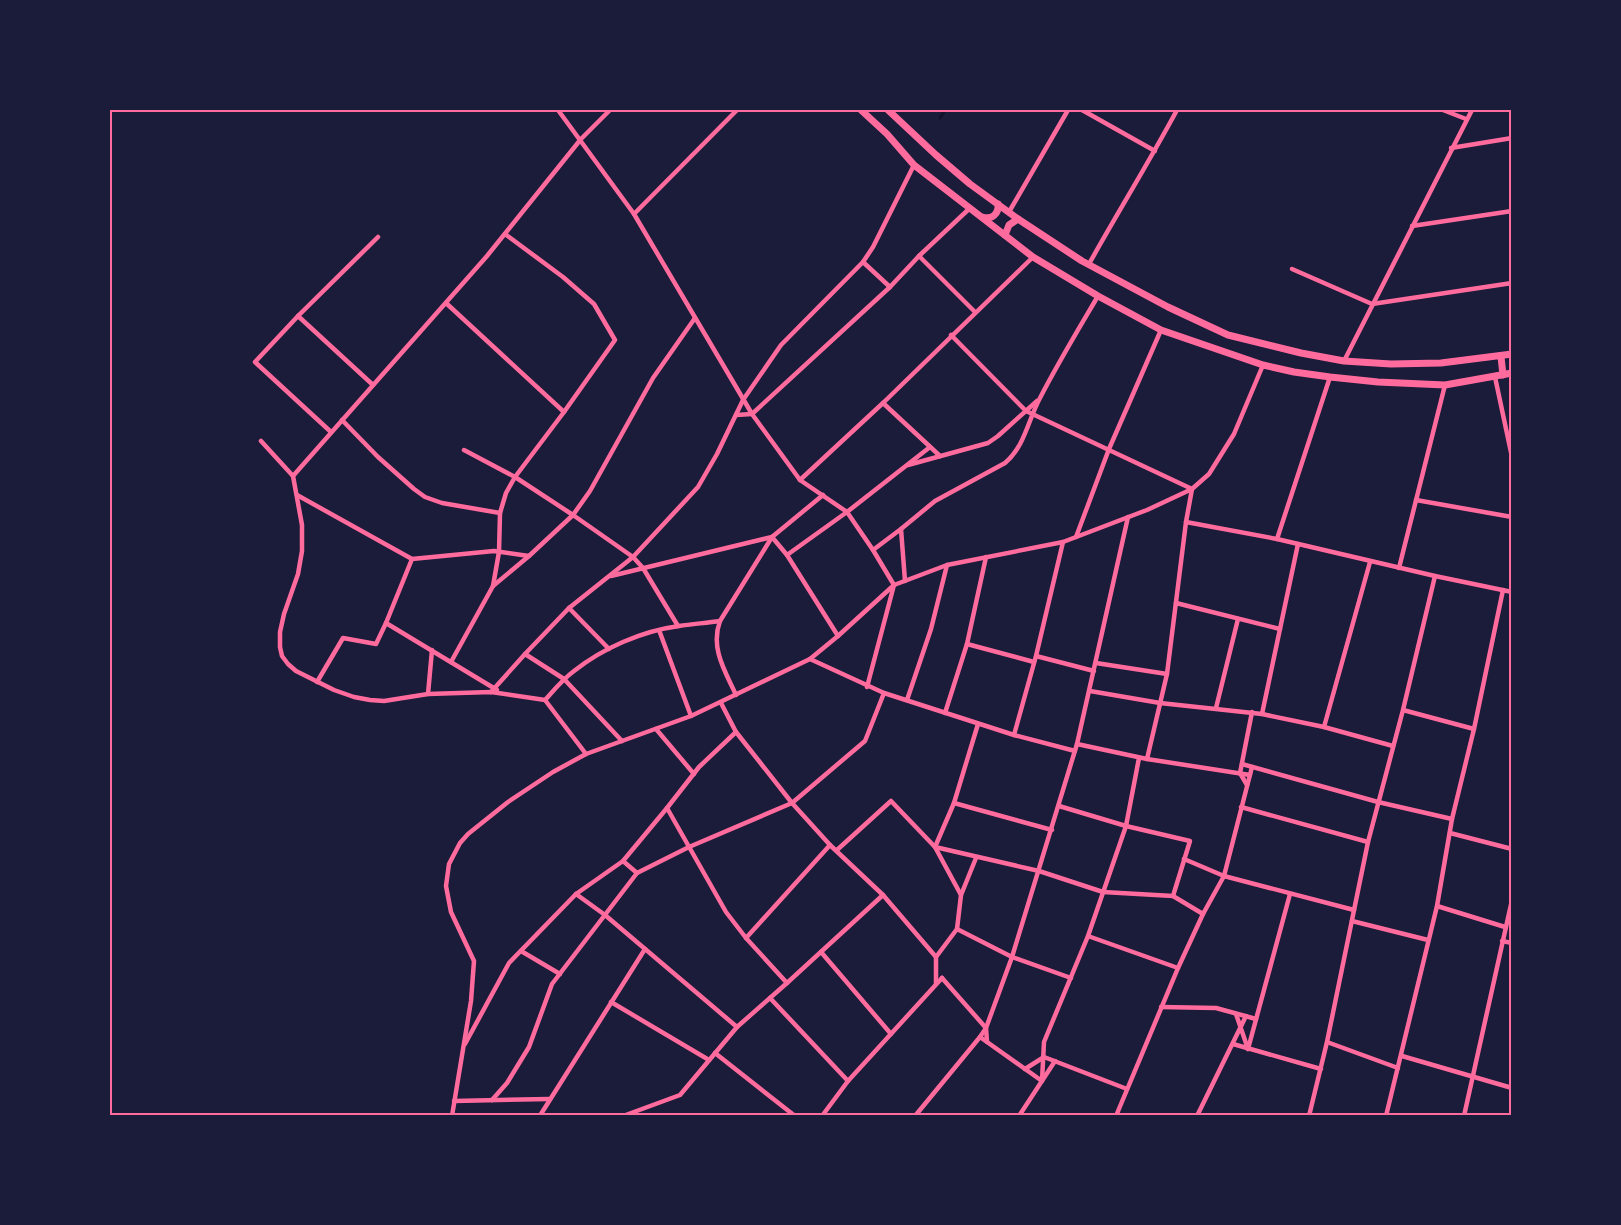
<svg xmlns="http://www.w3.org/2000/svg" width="1621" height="1225" viewBox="0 0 1621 1225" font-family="'Varela Round',sans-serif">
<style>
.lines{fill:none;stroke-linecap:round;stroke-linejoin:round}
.stream{stroke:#12122b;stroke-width:3}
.minor{stroke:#ff6b9d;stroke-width:4.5}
.primary{stroke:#ff6b9d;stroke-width:7}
.neatline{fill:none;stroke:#ff6b9d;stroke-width:2}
</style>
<rect width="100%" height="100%" fill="#1b1b3a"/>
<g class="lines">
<path class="stream" d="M 940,118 L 945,110"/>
<g class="minor">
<path d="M 558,110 L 634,214 L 752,414 L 800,480 L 847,512 L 873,550 L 894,585 L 867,687"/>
<path d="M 1082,110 L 1155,151"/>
<path d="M 1443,110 L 1466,119"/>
<path d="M 1451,148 L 1512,138"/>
<path d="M 1009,212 L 1068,110"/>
<path d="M 634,214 L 737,110"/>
<path d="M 1412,226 L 1512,211"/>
<path d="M 505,234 L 563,277 L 594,304 L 615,340 L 564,412"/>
<path d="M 919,256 L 975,312"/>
<path d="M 863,262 L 890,287"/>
<path d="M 1089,264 C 1118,212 1149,162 1177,110"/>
<path d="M 1292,269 L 1372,304 L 1512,283"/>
<path d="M 446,303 L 564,412 L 515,477 L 506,493 L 500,513 L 499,552 L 493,586"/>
<path d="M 298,316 L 373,385"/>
<path d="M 951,335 L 1026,411 L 1192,489 L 1186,522 L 1167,674 L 1096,663"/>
<path d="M 1344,361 L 1472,110"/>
<path d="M 1495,377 L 1512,457"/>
<path d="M 883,403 L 940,456"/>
<path d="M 736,415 L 752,414 L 890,287 L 919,256 L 970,208"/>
<path d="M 342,420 L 378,457 L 414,489 L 425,497 L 442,503 L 500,513"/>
<path d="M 331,432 L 255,362 L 298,316 L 378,237"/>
<path d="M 261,441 L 293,476 L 302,525 L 302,551 L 298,574 L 284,614 L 280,632 L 280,647 L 282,656 L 288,664 L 296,671 L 334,690 L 354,697 L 370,700 L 384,701 L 428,694 L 491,692 L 545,700 L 586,754"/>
<path d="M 464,450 L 515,477 L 573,515 L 633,557 L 643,568 L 678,626"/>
<path d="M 908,465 L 988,443 L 998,436 L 1037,401"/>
<path d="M 293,476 L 487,256 L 581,139 L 610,110"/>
<path d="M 800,480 L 883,403 L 1033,257"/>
<path d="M 297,495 L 412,559 L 494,551 L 529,556"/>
<path d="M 1416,500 L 1512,517"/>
<path d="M 1186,522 L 1277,539 L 1435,576 L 1512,592"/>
<path d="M 901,529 L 905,581"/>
<path d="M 772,537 L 787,555 L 838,636"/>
<path d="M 1076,537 L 1109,449 L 1161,330"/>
<path d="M 1277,539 L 1330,377"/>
<path d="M 873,550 L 901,529 L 935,501 L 1005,463 C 1025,446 1028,420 1040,398 C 1058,363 1078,330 1098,296"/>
<path d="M 787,555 L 847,512 L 930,447"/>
<path d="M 1399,568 L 1445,385"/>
<path d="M 611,576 L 772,537"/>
<path d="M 1176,603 L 1280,629"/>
<path d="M 569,608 L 609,649"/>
<path d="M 386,623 L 497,690"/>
<path d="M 659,630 L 691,716"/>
<path d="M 967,644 L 1034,662"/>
<path d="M 525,654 L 564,679 L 622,741"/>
<path d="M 1036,656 L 1094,671"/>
<path d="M 810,659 L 884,693 L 1014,735 L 1075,751"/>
<path d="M 451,662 L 493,586 L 529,556 L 573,515 L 590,491 L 653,378 L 695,318"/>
<path d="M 317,682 L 343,638 L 376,644 L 386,623 L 412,559"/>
<path d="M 1090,691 L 1160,703 L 1262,714 L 1324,727 L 1393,746"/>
<path d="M 491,692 L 525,654 L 569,608 L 633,557 L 698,487 L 717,454 L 743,400 L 781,345 L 863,262 L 873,247 L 914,165"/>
<path d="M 428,694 L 432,650"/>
<path d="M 736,695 C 725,671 710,648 720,621 L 772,537 L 823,495"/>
<path d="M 545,700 C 554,690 563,679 574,671 C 603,648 642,631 679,626 C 692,624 706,623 720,621"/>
<path d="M 907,700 L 931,629 L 947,565"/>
<path d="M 721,703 L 736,732 L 792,803 L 830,845 L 883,895 L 936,957 L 936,984"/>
<path d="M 1216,708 L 1238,619"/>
<path d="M 1403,710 L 1474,729"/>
<path d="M 945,713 L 967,644 L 986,557"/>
<path d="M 1262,714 L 1298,544"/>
<path d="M 978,724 L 954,803 L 935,847 L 1039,871 L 1103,892 L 1173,896 L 1203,914"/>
<path d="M 1324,727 L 1370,562"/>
<path d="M 656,729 L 694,774"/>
<path d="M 1014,735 L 1036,656 L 1063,542"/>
<path d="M 1077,744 L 1147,759 L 1250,775"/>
<path d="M 1147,759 L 1167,674"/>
<path d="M 1242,764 L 1378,802 L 1452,819"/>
<path d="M 1247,785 L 1240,773 L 1252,712"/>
<path d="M 954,803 L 1052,830"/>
<path d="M 1059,806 L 1126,826 L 1190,841 L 1173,896"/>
<path d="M 1241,807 L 1368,842"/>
<path d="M 667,808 L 726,912 L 746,938 L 787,983"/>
<path d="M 1450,833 L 1512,849"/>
<path d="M 837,850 L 891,801 L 935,847 L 961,895"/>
<path d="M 1184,859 L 1224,876 L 1354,910"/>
<path d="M 623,861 L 637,873"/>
<path d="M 576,894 L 605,915 L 737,1027"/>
<path d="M 1437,906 L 1505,927"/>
<path d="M 1352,921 L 1428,940"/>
<path d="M 957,929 L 1012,957 L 1071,978"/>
<path d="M 1088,936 L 1178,968"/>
<path d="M 746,938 L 830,845"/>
<path d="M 1502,941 L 1512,943"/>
<path d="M 521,951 L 560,974"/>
<path d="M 821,952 L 891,1034"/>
<path d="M 936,957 L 957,929 L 961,895 L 976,858"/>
<path d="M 942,978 L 986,1028 L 987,1042"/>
<path d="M 770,998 L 848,1081"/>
<path d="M 611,1002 L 709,1060"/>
<path d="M 1161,1007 L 1216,1008 L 1256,1019"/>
<path d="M 1236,1014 L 1248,1049"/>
<path d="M 980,1037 L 1042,1081"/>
<path d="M 1327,1042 L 1398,1068"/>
<path d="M 465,1044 L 509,963 L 576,894 L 623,861 L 667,808 L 699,767 L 736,732"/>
<path d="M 1233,1044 L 1321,1069"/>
<path d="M 1248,1049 L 1290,894"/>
<path d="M 715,1053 L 795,1116"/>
<path d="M 1402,1056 L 1512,1088"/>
<path d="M 1025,1069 L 1044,1057 L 1127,1089"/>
<path d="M 1042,1081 L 1044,1042 L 1088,936 L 1126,826 L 1139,758"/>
<path d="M 492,1100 L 507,1083 L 529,1047 L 552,984 L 637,873 L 689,847 L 792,803 L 865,741 L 884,693"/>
<path d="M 454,1101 L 549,1099"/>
<path d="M 541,1114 L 645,949"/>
<path d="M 452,1116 L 471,1001 L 474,961 L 451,912 L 446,886 L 449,864 L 460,843 L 468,834 L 508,802 L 553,772 L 586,754 L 691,716 L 810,659 L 838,636 L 894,585 L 947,565 L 1063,542 L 1147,510 L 1192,489 L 1209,474 L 1234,434 L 1263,365"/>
<path d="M 623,1116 L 680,1095 L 737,1027 L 787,983 L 883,895"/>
<path d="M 822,1116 L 848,1081 L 942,978"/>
<path d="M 915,1116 L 980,1037 L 986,1028 L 1012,957 L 1077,744 L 1128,517"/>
<path d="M 1019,1116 L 1055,1061"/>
<path d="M 1116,1116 L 1178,968 L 1203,914 L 1224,876 L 1252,767"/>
<path d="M 1197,1116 L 1246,1016"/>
<path d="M 1309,1116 L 1327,1042 L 1368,842 L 1403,710 L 1435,576"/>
<path d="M 1386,1116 L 1437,906 L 1452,819 L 1474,729 L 1503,590"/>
<path d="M 1464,1116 L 1512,900"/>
</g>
<g class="primary">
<path d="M 861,110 L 887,134 L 914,165 L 1033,257 L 1098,296 L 1161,330 L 1263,365 L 1294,372 L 1330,377 L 1378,382 L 1445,385 L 1512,373"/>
<path d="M 888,110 L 936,155 L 970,184 L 1018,219 L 1082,261 L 1168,307 L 1228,335 L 1301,353 L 1344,361 L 1391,364 L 1441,363 L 1512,354"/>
<path d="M 982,217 C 992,220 999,214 998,204"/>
<path d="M 1005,235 L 1009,225 L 1018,219"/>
<path d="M 1501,357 L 1503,375"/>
</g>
</g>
<rect width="1621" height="1225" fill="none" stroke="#1b1b3a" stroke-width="222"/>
<rect x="111" y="111" width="1399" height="1003" class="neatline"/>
</svg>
